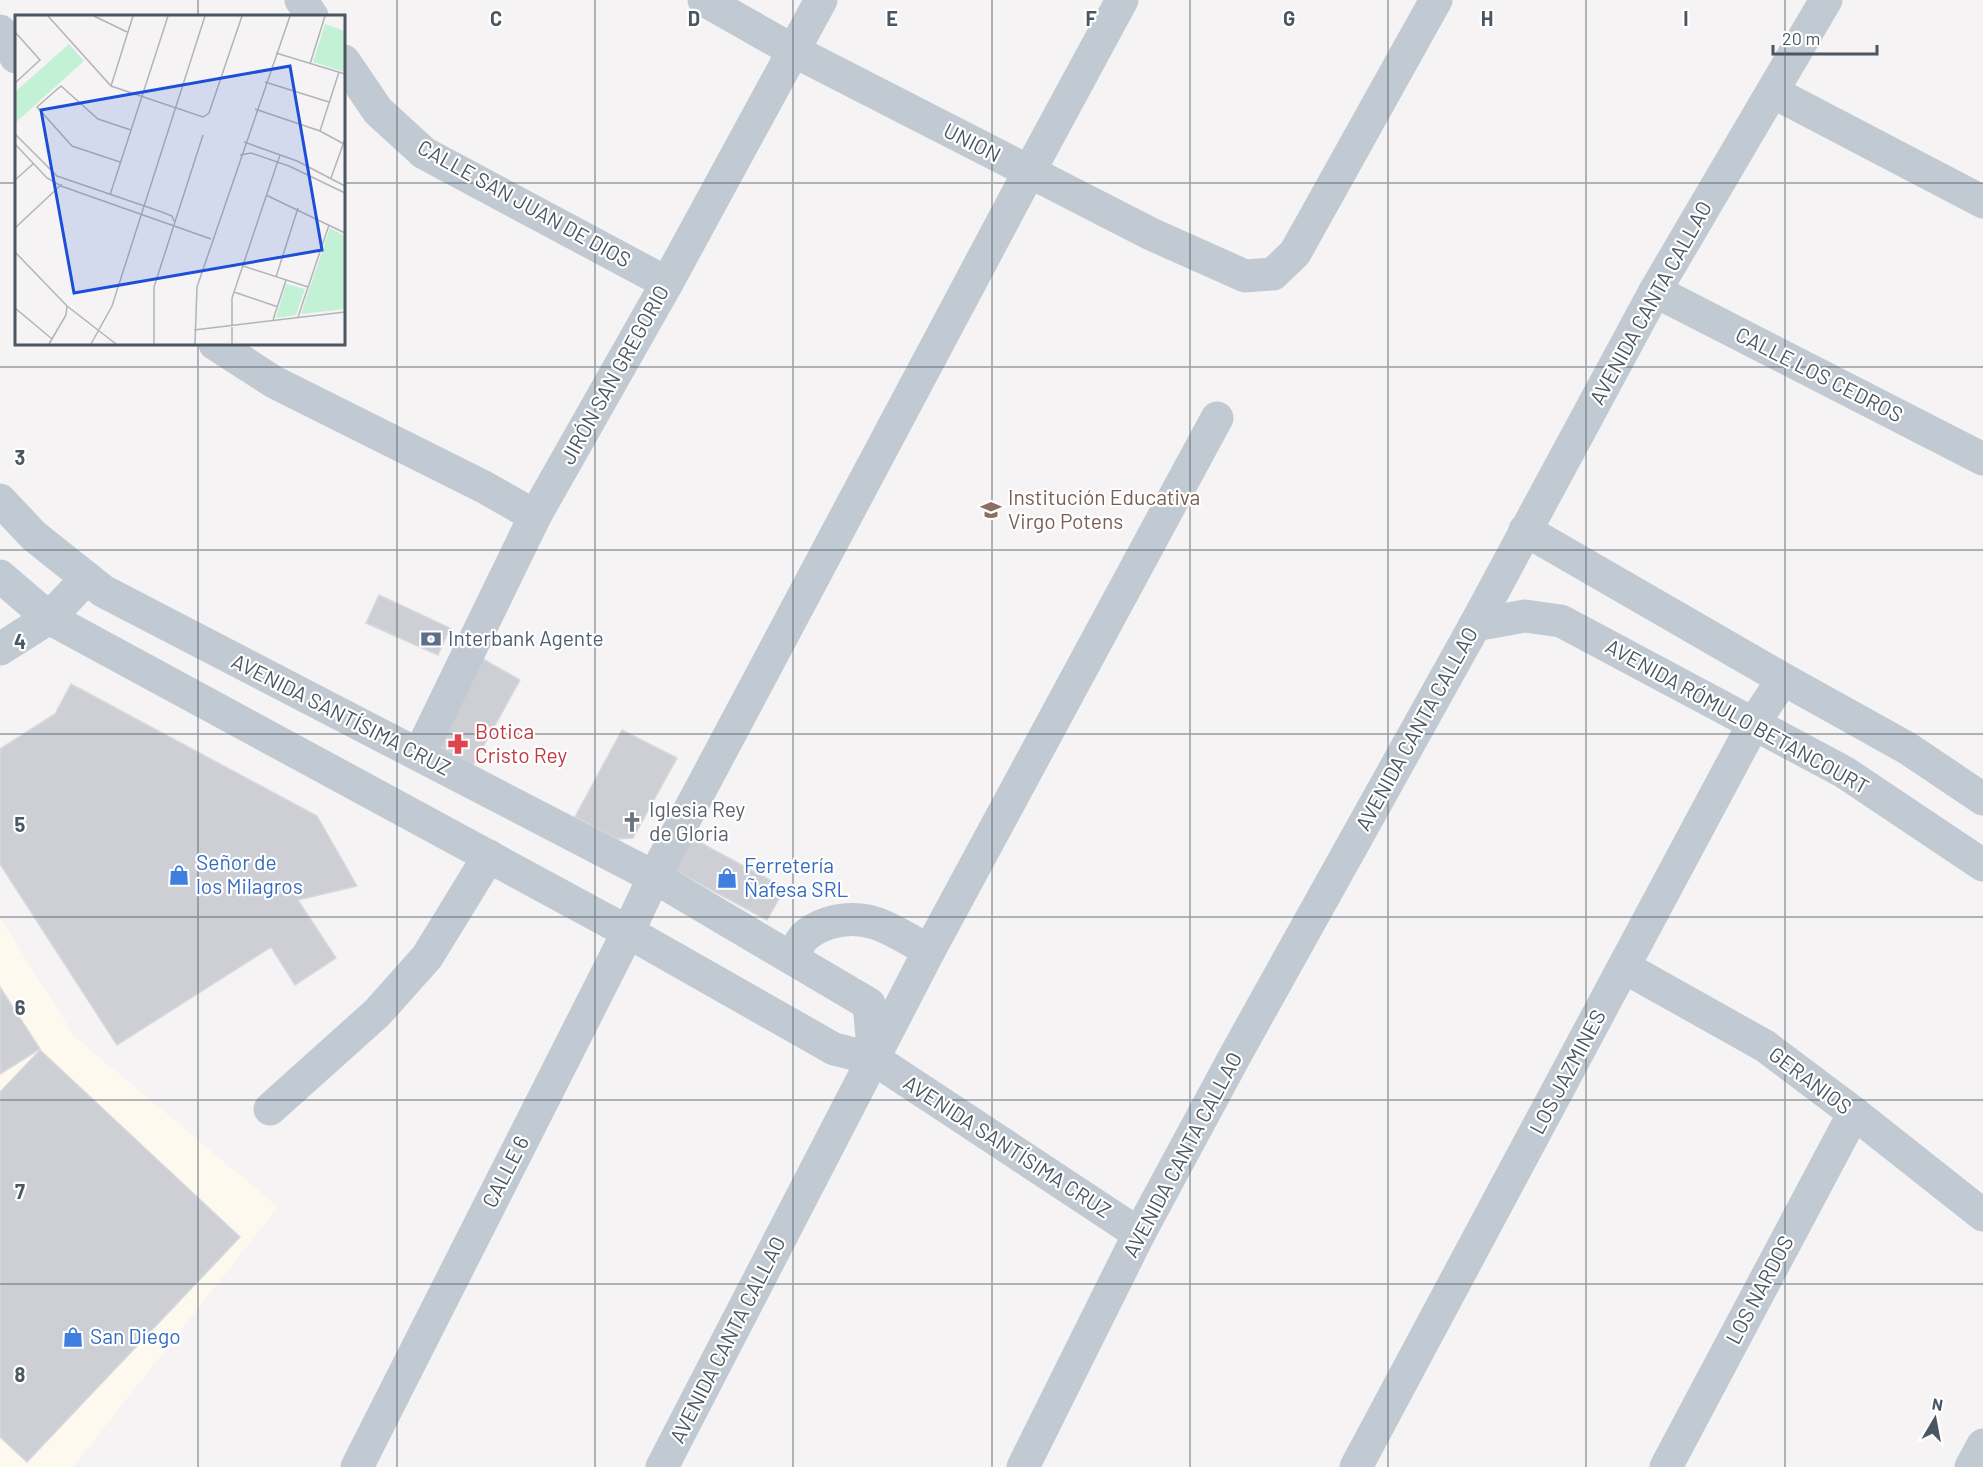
<svg xmlns="http://www.w3.org/2000/svg" width="1983" height="1467" viewBox="0 0 1983 1467" font-family="Barlow,sans-serif">
<style>
.commercial{fill:#fdf9ef}
.building{fill:#cdcfd5;stroke:#d7d9de;stroke-width:1.5}
.lines{fill:none;stroke-linecap:round;stroke-linejoin:round}
.minor{stroke:#c1cad2;stroke-width:33}
.grid{fill:none;stroke:#4a5661;stroke-width:1.5;stroke-opacity:0.55}
.labels{text-anchor:middle;stroke-width:4.5;stroke-linejoin:round;paint-order:stroke}
.street-label{font-size:21px;fill:#4a5661;stroke:#fff}
.education-label{font-size:21px;fill:#785e54;stroke:#fff;text-anchor:start}
.service-label{font-size:21px;fill:#4e5e75;stroke:#fff;text-anchor:start}
.health-label{font-size:21px;fill:#be3a42;stroke:#fff;text-anchor:start}
.worship-label{font-size:21px;fill:#5b616d;stroke:#fff;text-anchor:start}
.shop-label{font-size:21px;fill:#366cbe;stroke:#fff;text-anchor:start}
.inset-road{fill:none;stroke:#b1b4b9;stroke-width:1.5}
.view{fill:#1d4ed8;fill-opacity:0.15;stroke:#1d4ed8;stroke-width:3}
.inset-edge{fill:none;stroke:#4a5661;stroke-width:3}
.grid-label{font-size:20px;text-anchor:middle;font-weight:bold;fill:#4a5661;stroke:#fff;stroke-width:4.5;stroke-linejoin:round;paint-order:stroke}
</style>
<rect width="100%" height="100%" fill="#f5f3f3"/>
<path class="commercial" d="M 0,918 L 75,1037 L 278,1207 L 73,1467 L 0,1467 Z"/>
<g class="building">
<path d="M 379,595 L 450,628 L 438,655 L 366,623 Z"/>
<path d="M 483,659 L 520,680 L 473,765 L 435,744 Z"/>
<path d="M 71,684 L 317,816 L 357,886 L 298,900 L 336,958 L 295,985 L 271,947 L 117,1045 L 0,864 L 0,749 L 55,714 Z"/>
<path d="M 622,730 L 677,758 L 633,838 L 617,839 L 575,817 Z"/>
<path d="M 688,836 L 785,888 L 767,920 L 670,868 Z"/>
<path d="M 0,987 L 40,1049 L 0,1074 Z"/>
<path d="M 40,1050 L 240,1237 L 27,1462 L 0,1437 L 0,1092 Z"/>
</g>
<g class="lines">
<g class="minor">
<path d="M 301,0 L 312,16"/>
<path d="M 704,0 L 794,51 L 1151,234 L 1245,276 L 1273,274 L 1295,253 L 1436,0"/>
<path d="M 0,31 L 16,57"/>
<path d="M 344,61 L 378,111 L 424,153 L 667,283"/>
<path d="M 1773,92 L 1983,202"/>
<path d="M 1655,291 L 1983,459"/>
<path d="M 215,344 L 274,382 L 484,487 L 535,516"/>
<path d="M 0,500 L 34,536 L 103,591 L 654,877 L 869,1004 L 874,1059"/>
<path d="M 1525,530 L 1783,679 L 1907,748 L 1983,799"/>
<path d="M 0,576 L 49,618 L 628,932 L 834,1049 L 874,1059 L 1139,1234"/>
<path d="M 1475,625 L 1525,616 L 1561,621 L 1844,772 L 1983,865"/>
<path d="M 0,649 L 49,618 L 87,578"/>
<path d="M 419,755 L 535,516 L 667,283 L 821,0"/>
<path d="M 791,957 C 796,951 799,943 804,937 C 810,931 820,926 829,923 C 870,911 895,932 929,951"/>
<path d="M 1624,967 L 1765,1046 L 1854,1113 L 1983,1215"/>
<path d="M 270,1109 L 377,1013 L 427,957 L 489,856"/>
<path d="M 357,1467 L 628,932 L 654,877 L 1029,172 L 1122,0"/>
<path d="M 662,1467 L 929,951 L 1217,418"/>
<path d="M 1023,1467 L 1139,1234 L 1236,1054 L 1475,625 L 1655,291 L 1826,0"/>
<path d="M 1356,1467 L 1754,723 L 1783,679"/>
<path d="M 1666,1467 L 1854,1113"/>
<path d="M 1971,1467 L 1983,1445"/>
</g>
</g>
<path class="grid" d="M 198,0 L 198,16M 397,0 L 397,1467M 595,0 L 595,1467M 793,0 L 793,1467M 992,0 L 992,1467M 1190,0 L 1190,1467M 1388,0 L 1388,1467M 1586,0 L 1586,1467M 1785,0 L 1785,1467M 0,183 L 16,183M 344,183 L 1983,183M 198,344 L 198,1467M 0,367 L 1983,367M 0,550 L 1983,550M 0,734 L 1983,734M 0,917 L 1983,917M 0,1100 L 1983,1100M 0,1284 L 1983,1284"/>
<defs>
<g id="school-bare" transform="scale(1.62)"><path d="M0-5L7-2L0 1L-7-2ZM-4 1L0 2.5L4 1V4Q0 6-4 4Z" fill="#8d6e63" stroke="#fff" stroke-width="2.5" paint-order="stroke"/></g>
<g id="bank-bare" transform="scale(1.62)"><path d="M-6-4H6V4H-6ZM0-2.3a2.3 2.3 0 1 0 0 4.6a2.3 2.3 0 1 0 0-4.6Z" fill="#5c6f8a" stroke="#fff" stroke-width="2.5" paint-order="stroke"/></g>
<g id="pharmacy-bare" transform="scale(1.62)"><path d="M-2-6h4v4h4v4h-4v4h-4v-4h-4v-4h4Z" fill="#e0444e" stroke="#fff" stroke-width="2.5" paint-order="stroke"/></g>
<g id="church-bare" transform="scale(1.62)"><path d="M-1.2-6h2.4v3.5h3.3v2.4h-3.3V6h-2.4V-.1h-3.3v-2.4h3.3Z" fill="#6b7280" stroke="#fff" stroke-width="2.5" paint-order="stroke"/></g>
<g id="shop-bare" transform="scale(1.62)"><path d="M-5-2.5h2.3a2.7 3.5 0 0 1 5.4 0H5L5.5 6h-11ZM-1.5-2.5h3a1.5 2.3 0 0 0-3 0Z" fill="#3f7fe0" stroke="#fff" stroke-width="2.5" paint-order="stroke"/></g>
</defs>
<g fill-rule="evenodd">
<use href="#school-bare" x="991" y="510"/>
<use href="#bank-bare" x="431" y="639"/>
<use href="#pharmacy-bare" x="458" y="744"/>
<use href="#church-bare" x="632" y="822"/>
<use href="#shop-bare" x="179" y="875"/>
<use href="#shop-bare" x="727" y="878"/>
<use href="#shop-bare" x="73" y="1337"/>
</g>
<g class="labels">
<g class="street-label">
<text transform="translate(972 143) rotate(27)" y="7">UNION</text>
<text transform="translate(524 204) rotate(29)" y="7">CALLE SAN JUAN DE DIOS</text>
<text transform="translate(1651 303) rotate(-61)" y="7">AVENIDA CANTA CALLAO</text>
<text transform="translate(615 375) rotate(-61)" y="7">JIRÓN SAN GREGORIO</text>
<text transform="translate(1819 375) rotate(27)" y="7">CALLE LOS CEDROS</text>
<text transform="translate(341 715) rotate(27)" y="7">AVENIDA SANTÍSIMA CRUZ</text>
<text transform="translate(1737 717) rotate(29)" y="7">AVENIDA RÓMULO BETANCOURT</text>
<text transform="translate(1417 729) rotate(-61)" y="7">AVENIDA CANTA CALLAO</text>
<text transform="translate(1568 1072) rotate(-62)" y="7">LOS JAZMINES</text>
<text transform="translate(1810 1081) rotate(37)" y="7">GERANIOS</text>
<text transform="translate(1007 1147) rotate(33)" y="7">AVENIDA SANTÍSIMA CRUZ</text>
<text transform="translate(1183 1155) rotate(-62)" y="7">AVENIDA CANTA CALLAO</text>
<text transform="translate(506 1172) rotate(-63)" y="7">CALLE 6</text>
<text transform="translate(1760 1290) rotate(-62)" y="7">LOS NARDOS</text>
<text transform="translate(728 1340) rotate(-63)" y="7">AVENIDA CANTA CALLAO</text>
</g>
<g class="education-label">
<text x="1008" y="505">Institución Educativa<tspan x="1008" dy="24">Virgo Potens</tspan></text>
</g>
<g class="service-label">
<text x="448" y="646">Interbank Agente</text>
</g>
<g class="health-label">
<text x="475" y="739">Botica<tspan x="475" dy="24">Cristo Rey</tspan></text>
</g>
<g class="worship-label">
<text x="649" y="817">Iglesia Rey<tspan x="649" dy="24">de Gloria</tspan></text>
</g>
<g class="shop-label">
<text x="196" y="870">Señor de<tspan x="196" dy="24">los Milagros</tspan></text>
<text x="744" y="873">Ferretería<tspan x="744" dy="24">Ñafesa SRL</tspan></text>
<text x="90" y="1344">San Diego</text>
</g>
</g>
<g transform="translate(15 15)">
<rect width="330" height="330" fill="#f5f3f3"/>
<path d="M 310,9 L 330,16 L 330,57 L 298,47 ZM 54,29 L 69,46 L 0,108 L 0,77 ZM 315,213 L 330,221 L 330,294 L 286,299 ZM 271,269 L 290,274 L 281,300 L 261,303 Z" fill="#c3f1d5"/>
<path class="inset-road" d="M 33,1 L 96,71 L 188,102 L 194,98 L 227,1M 79,1 L 112,17M 0,17 L 25,45 L 0,68M 261,38 L 330,59M 295,49 L 310,1M 250,67 L 314,87M 96,71 L 118,1M 240,94 L 305,116 L 329,129M 305,116 L 324,57M 0,119 L 42,161 L 147,197 L 157,201 L 159,206M 229,127 L 282,146 L 330,171M 0,129 L 32,163 L 46,171 L 196,224M 225,140 L 236,138 L 274,151 L 330,178M 105,147 L 57,131 L 22,92 L 46,71 L 83,104 L 116,115M 316,163 L 330,124M 0,165 L 18,149M 95,180 L 153,1M 251,180 L 330,218M 0,213 L 47,169M 0,237 L 52,291 L 101,329M 228,251 L 293,272M 261,262 L 283,193M 219,277 L 263,292M 0,293 L 37,324M 283,302 L 314,210M 258,305 L 271,265M 179,315 L 330,297M 34,329 L 51,300 L 52,291M 76,329 L 97,291 L 190,1M 139,329 L 139,272 L 188,120M 180,329 L 182,272 L 275,1M 217,329 L 217,283 L 265,140"/>
<path class="view" d="M 275,51 L 307,235 L 59,278 L 26,95 Z"/>
<rect width="330" height="330" class="inset-edge"/>
</g>
<g class="grid-label">
<text x="496" y="26">C</text>
<text x="694" y="26">D</text>
<text x="892" y="26">E</text>
<text x="1091" y="26">F</text>
<text x="1289" y="26">G</text>
<text x="1487" y="26">H</text>
<text x="1686" y="26">I</text>
<text x="20" y="465">3</text>
<text x="20" y="649">4</text>
<text x="20" y="832">5</text>
<text x="20" y="1015">6</text>
<text x="20" y="1199">7</text>
<text x="20" y="1382">8</text>
</g>
<g transform="translate(1935 1419) rotate(10)" stroke="#ffffff" stroke-width="4.5" paint-order="stroke">
<path d="M0-4.5L10 22L0 15L-10 22Z" fill="#4a5661"/>
<text y="-9" font-size="16" font-weight="bold" text-anchor="middle" fill="#4a5661">N</text>
</g>
<path d="M1773 45v9h104v-9" fill="none" stroke="#4a5661" stroke-width="3"/>
<text x="1782" y="45" font-size="18" fill="#4a5661" stroke="#ffffff" stroke-width="4.5" paint-order="stroke">20 m</text>
</svg>
